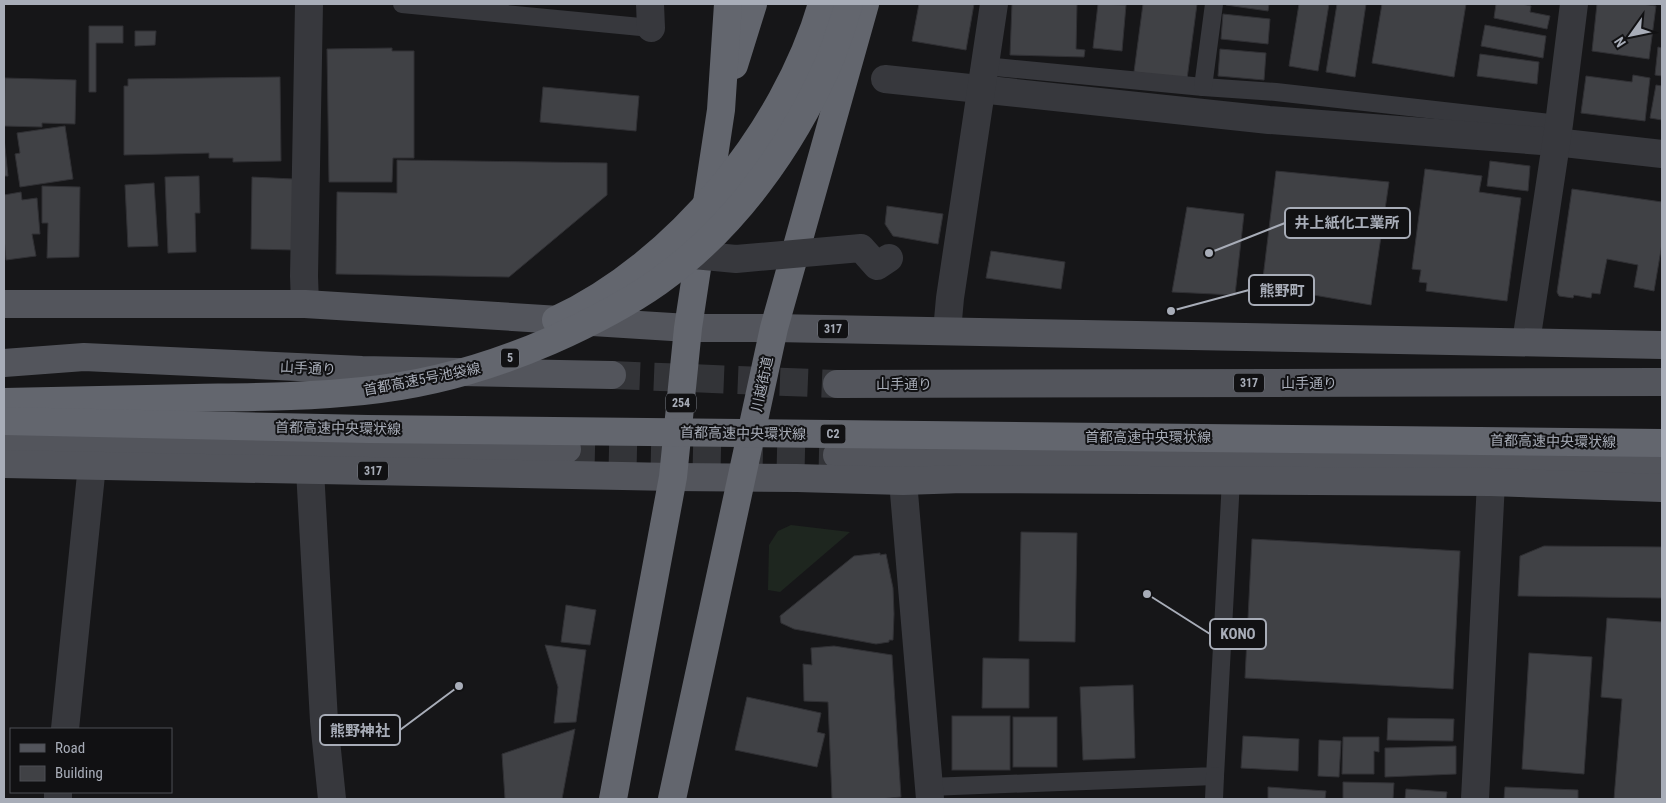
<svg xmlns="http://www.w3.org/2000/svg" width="1666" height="803" viewBox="0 0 1666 803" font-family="'Roboto Condensed','Noto Sans JP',sans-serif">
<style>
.green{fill:#1e261f}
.building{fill:#404145;stroke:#303034}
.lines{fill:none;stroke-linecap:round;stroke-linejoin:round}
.primary-tunnel{stroke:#333438;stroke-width:28;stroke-dasharray:28 14;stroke-linecap:butt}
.lane{stroke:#37383d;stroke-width:18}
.street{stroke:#37383d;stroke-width:28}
.primary{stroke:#53555c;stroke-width:28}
.highway{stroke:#63666e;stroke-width:28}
.street-bridge{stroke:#37383d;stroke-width:28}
.highway-bridge{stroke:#63666e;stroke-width:28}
.labels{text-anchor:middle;stroke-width:4;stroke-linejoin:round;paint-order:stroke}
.shield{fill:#111113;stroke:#7b7e86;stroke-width:1}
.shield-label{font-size:12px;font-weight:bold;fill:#a8adb8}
.street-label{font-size:14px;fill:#a8adb8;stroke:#111113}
.leader{fill:none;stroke:#a8adb8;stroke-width:2}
.callout-dot{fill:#a8adb8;stroke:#111113;stroke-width:2}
.callout{fill:#111113;stroke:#a8adb8;stroke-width:2}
.callout-label{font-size:15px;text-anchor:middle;font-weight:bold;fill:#a8adb8}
</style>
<rect width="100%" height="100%" fill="#161618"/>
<path class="green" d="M 791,525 L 850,532 L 780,592 L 768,590 L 769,545 L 778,531 Z"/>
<g class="building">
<path d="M 919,4 L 974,4 L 966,50 L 912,41 Z"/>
<path d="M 1012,4 L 1077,4 L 1076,49 L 1085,50 L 1084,57 L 1010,55 Z"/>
<path d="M 1098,4 L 1126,5 L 1122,51 L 1093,48 Z"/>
<path d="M 1143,4 L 1197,4 L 1187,79 L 1134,72 Z"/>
<path d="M 1226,4 L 1269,4 L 1268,11 L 1226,5 Z"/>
<path d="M 1299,4 L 1329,4 L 1318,71 L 1289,66 Z"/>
<path d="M 1337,4 L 1366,4 L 1355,77 L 1326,72 Z"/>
<path d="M 1382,4 L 1466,4 L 1454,77 L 1372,63 Z"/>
<path d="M 1496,4 L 1522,4 L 1531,6 L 1530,12 L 1550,16 L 1547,29 L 1494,18 Z"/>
<path d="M 1597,4 L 1642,4 L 1656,6 L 1649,59 L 1592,51 Z"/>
<path d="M 1223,14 L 1270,19 L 1268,44 L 1221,39 Z"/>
<path d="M 1485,25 L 1546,36 L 1543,58 L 1481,46 Z"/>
<path d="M 89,26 L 123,26 L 123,43 L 96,43 L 96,92 L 89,92 Z"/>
<path d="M 135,31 L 156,31 L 155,45 L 135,46 Z"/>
<path d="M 1658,47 L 1662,48 L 1662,76 L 1655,75 Z"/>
<path d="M 392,48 L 392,51 L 414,51 L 414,158 L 393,158 L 392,182 L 329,182 L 327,49 Z"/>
<path d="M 1220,49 L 1266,53 L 1264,80 L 1218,76 Z"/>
<path d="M 1480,54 L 1539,62 L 1537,84 L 1477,76 Z"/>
<path d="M 1633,75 L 1650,78 L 1645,121 L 1581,113 L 1586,76 L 1632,82 Z"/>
<path d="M 280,77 L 281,161 L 233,162 L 233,158 L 209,158 L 209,153 L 124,155 L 124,86 L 128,86 L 128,79 Z"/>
<path d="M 5,78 L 76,80 L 75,124 L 42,123 L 42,127 L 4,126 Z"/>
<path d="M 1656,85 L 1662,86 L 1662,120 L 1650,118 Z"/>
<path d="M 543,87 L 639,96 L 636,131 L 540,122 Z"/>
<path d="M 65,126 L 73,179 L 20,187 L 15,154 L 20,153 L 17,133 Z"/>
<path d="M 4,138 L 8,176 L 4,176 Z"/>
<path d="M 397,160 L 607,163 L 607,195 L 509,277 L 336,274 L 337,192 L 397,193 Z"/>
<path d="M 1490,161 L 1530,166 L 1528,191 L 1487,186 Z"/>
<path d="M 1425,169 L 1482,176 L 1479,192 L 1521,198 L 1507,301 L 1426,291 L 1427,283 L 1419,282 L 1421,270 L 1412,269 Z"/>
<path d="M 1276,171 L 1389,182 L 1371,305 L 1262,286 Z"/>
<path d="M 199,176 L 200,213 L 195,213 L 196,252 L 168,253 L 165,177 Z"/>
<path d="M 252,177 L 294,179 L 293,250 L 251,249 Z"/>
<path d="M 154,183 L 158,246 L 128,247 L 125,185 Z"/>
<path d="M 42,186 L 80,187 L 79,257 L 47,258 L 48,223 L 42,223 Z"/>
<path d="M 1572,189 L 1662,202 L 1662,244 L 1654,291 L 1634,287 L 1638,265 L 1607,259 L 1600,294 L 1592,293 L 1591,298 L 1574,295 L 1573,298 L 1559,296 L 1557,292 Z"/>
<path d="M 21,192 L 22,200 L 37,198 L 40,234 L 32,234 L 36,256 L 6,260 L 4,238 L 4,195 Z"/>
<path d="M 887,206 L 943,214 L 938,244 L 893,236 L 885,224 Z"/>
<path d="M 1187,207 L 1244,214 L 1235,295 L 1172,292 Z"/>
<path d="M 991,251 L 1065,262 L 1061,289 L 986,278 Z"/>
<path d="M 1021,532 L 1077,533 L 1075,642 L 1019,641 Z"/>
<path d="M 1252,539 L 1460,551 L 1453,689 L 1245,678 Z"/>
<path d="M 1544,546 L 1662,547 L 1662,598 L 1518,596 L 1520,556 Z"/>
<path d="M 880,553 L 880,555 L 886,554 L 893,588 L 894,614 L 893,640 L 889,640 L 889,642 L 876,644 L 794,629 L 781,623 L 780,616 L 854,556 Z"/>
<path d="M 566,605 L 596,610 L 590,645 L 561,642 Z"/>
<path d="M 1607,618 L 1662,622 L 1662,799 L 1614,799 L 1622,699 L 1601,697 Z"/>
<path d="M 545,645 L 586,650 L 576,722 L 554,723 L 558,687 Z"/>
<path d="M 834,646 L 892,655 L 901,797 L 880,799 L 832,799 L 828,702 L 804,701 L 803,664 L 812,665 L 811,648 Z"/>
<path d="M 1529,653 L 1592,657 L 1584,774 L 1522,769 Z"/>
<path d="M 983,658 L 1029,659 L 1029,708 L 982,708 Z"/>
<path d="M 1133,685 L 1135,758 L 1083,760 L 1080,687 Z"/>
<path d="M 747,697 L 821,713 L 817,732 L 825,734 L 817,767 L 735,750 Z"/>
<rect x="952" y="716" width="58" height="54"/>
<rect x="1013" y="717" width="44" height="50"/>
<path d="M 1388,718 L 1454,719 L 1453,741 L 1387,740 Z"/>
<path d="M 575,729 L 562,799 L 505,799 L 502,754 Z"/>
<path d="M 1243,736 L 1299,739 L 1298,771 L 1241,768 Z"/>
<path d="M 1343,737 L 1379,737 L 1379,752 L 1374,751 L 1374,774 L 1342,774 Z"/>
<path d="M 1319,740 L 1341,741 L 1339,777 L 1318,776 Z"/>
<path d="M 1456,746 L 1456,774 L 1385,777 L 1385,748 Z"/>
<path d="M 1343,782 L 1394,783 L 1393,799 L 1343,799 Z"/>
<path d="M 1268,787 L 1326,791 L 1325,799 L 1268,799 Z"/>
<path d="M 1505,787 L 1578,790 L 1578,799 L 1504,799 Z"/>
<path d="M 1406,789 L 1447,792 L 1446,799 L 1405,799 Z"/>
</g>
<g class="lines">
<g class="primary-tunnel">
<path d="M 612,375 L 837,384"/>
<path d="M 567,449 L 837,455"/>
</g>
<g class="lane">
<path d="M 402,4 L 651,28"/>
<path d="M 985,66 L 1203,87 L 1276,92 L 1559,124"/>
<path d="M 1203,87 L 1214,4"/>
<path d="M 929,787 L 1215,776 L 1231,480"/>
<path d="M 1214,799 L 1215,776"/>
</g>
<g class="street">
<path d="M 650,4 L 651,28"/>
<path d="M 885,79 L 1269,120 L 1555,142 L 1662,154"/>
<path d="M 305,304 L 304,276 L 309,4"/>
<path d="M 947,331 L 950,298 L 994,4"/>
<path d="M 1526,342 L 1559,124 L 1574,4"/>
<path d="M 310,470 L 324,721 L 332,799"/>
<path d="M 903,481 L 930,799"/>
<path d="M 65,729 L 92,465"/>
<path d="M 58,799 L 58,792"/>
<path d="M 1475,799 L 1491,482"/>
</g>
<g class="primary">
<path d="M 4,304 L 305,304 L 688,328 L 774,328 L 1662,345"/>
<path d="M 4,363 L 84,357 L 362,370 L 612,375"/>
<path d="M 837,384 L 1662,382"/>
<path d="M 4,443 L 567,449"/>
<path d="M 837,455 L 1662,461"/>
<path d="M 4,464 L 673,477 L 797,478 L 903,481 L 963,479 L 1491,482 L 1662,488"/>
</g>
<g class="highway">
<path d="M 734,65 L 753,4"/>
<path d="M 613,799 L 673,477 L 688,328 L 721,110 L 728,4"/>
<path d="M 672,799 L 774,328 L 865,4"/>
</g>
<path class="street-bridge" d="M 673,253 L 736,259 L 861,248 L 877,266 L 889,258"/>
<g class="highway-bridge">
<path d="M 556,320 C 677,264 785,131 822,4"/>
<path d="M 4,402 C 67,401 130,399 194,398 C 250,397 307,397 363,391 C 427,385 490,367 550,341 C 588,324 624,306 658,282 C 734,228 792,147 829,62 C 837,43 843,23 849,4"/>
<path d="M 4,421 L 368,429 L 1662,443"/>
</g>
</g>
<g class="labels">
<g class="shield">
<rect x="818" y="319.5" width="30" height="19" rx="4"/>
<rect x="501" y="348.5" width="18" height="19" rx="4"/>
<rect x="1234" y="373.5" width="30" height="19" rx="4"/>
<rect x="666" y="393.5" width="30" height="19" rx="4"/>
<rect x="820.5" y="424.5" width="25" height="19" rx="4"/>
<rect x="358" y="461.5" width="30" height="19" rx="4"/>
</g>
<g class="shield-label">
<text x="833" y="333">317</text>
<text x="510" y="362">5</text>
<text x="1249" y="387">317</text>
<text x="681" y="407">254</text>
<text x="833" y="438">C2</text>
<text x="373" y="475">317</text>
</g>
<g class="street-label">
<text transform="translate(308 368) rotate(3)" y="5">山手通り</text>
<text transform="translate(422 379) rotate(-11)" y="5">首都高速5号池袋線</text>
<text x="1309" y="388">山手通り</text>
<text transform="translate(762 384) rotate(-78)" y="5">川越街道</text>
<text x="904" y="389">山手通り</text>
<text transform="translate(338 428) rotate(1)" y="5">首都高速中央環状線</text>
<text transform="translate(743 433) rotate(1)" y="5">首都高速中央環状線</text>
<text x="1148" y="442">首都高速中央環状線</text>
<text transform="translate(1553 441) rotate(1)" y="5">首都高速中央環状線</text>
</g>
</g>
<path class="leader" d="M1209 253L1285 223M1171 311L1249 290M1147 594L1210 634M459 686L400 730"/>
<g class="callout-dot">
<circle cx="1209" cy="253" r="5"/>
<circle cx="1171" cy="311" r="5"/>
<circle cx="1147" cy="594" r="5"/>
<circle cx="459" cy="686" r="5"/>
</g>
<g class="callout">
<rect x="1285" y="208" width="125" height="30" rx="5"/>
<rect x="1249" y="275" width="65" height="30" rx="5"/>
<rect x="1210" y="619" width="56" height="30" rx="5"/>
<rect x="320" y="715" width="80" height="30" rx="5"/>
</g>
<g class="callout-label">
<text x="1347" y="228">井上紙化工業所</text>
<text x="1282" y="296">熊野町</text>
<text x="1238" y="639">KONO</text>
<text x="360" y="736">熊野神社</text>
</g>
<rect width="1666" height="803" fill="none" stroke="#a8adb8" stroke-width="10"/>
<rect x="10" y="728" width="162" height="65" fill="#111113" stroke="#4d4f55"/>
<rect x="20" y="744" width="25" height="8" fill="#53555c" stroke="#4d4f55"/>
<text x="55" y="753" font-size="15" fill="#a8adb8">Road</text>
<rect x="20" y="766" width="25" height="15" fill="#404145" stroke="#4d4f55"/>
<text x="55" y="778" font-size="15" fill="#a8adb8">Building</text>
<g transform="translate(1631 35) rotate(237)" stroke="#111113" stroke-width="4" paint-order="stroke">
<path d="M0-4L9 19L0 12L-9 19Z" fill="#a8adb8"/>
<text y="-8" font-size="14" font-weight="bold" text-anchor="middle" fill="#a8adb8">N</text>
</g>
</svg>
